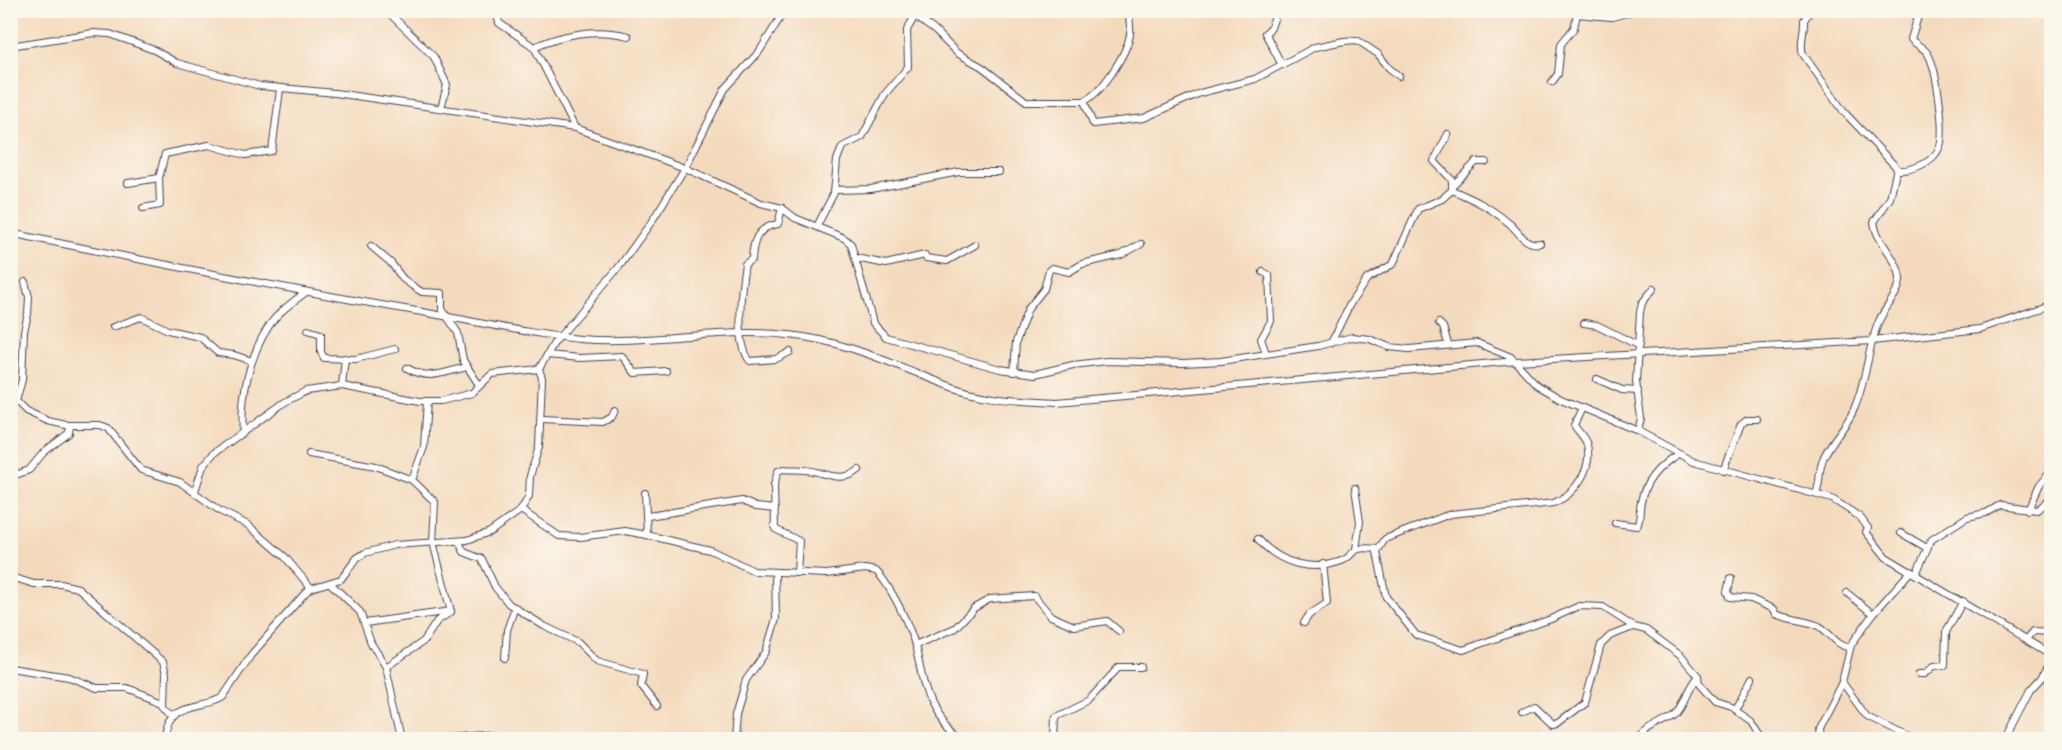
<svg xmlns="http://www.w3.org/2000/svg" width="2062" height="750" viewBox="0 0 2062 750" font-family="'Old Standard TT',serif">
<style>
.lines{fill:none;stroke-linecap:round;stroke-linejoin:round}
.minor-casing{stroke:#423e4e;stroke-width:8}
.minor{stroke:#fff;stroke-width:6}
</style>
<rect width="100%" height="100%" fill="#fbf7ec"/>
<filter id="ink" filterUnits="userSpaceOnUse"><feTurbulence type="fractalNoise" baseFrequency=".0167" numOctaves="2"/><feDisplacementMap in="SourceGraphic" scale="12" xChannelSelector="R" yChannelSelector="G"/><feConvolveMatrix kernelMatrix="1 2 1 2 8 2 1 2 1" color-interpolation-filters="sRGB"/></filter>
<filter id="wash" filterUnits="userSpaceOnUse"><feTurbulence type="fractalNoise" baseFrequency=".008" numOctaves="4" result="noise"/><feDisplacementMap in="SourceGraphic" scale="24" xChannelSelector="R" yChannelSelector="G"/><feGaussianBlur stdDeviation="1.35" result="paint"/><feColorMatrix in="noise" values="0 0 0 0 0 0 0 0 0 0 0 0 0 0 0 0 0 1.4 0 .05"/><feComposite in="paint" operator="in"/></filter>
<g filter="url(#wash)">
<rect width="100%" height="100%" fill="#f4dabd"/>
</g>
<g filter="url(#ink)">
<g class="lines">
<g class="minor-casing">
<g id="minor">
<path d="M 386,10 L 434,57 L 447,85 L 441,108"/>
<path d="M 496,10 L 499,23 L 534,47 L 575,128"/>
<path d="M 915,10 L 915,16 L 934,30 L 957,53 L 982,67 L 1026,101 L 1084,101 L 1093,124 L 1144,118 L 1200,93 L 1255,79 L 1315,47 L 1344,41 L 1357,40 L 1378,54 L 1389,68 L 1399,76"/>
<path d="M 1277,10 L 1271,28 L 1265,33 L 1282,65"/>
<path d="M 1811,10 L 1804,20 C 1805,32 1799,42 1803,54 L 1844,112 L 1897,168 L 1890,198 L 1874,222 C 1876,243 1900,259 1900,280 C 1900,292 1884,309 1879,321 C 1867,349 1867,380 1854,409 C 1847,427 1830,441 1823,459 C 1818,471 1821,482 1816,494"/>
<path d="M 10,46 L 93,33 L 110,34 L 154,50 L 177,63 L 260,86 L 335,93 L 575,128 L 685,168 L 761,203 L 782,208 L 795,218 L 844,238 L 851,244 L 873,323 L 886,337 L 1000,369 L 1035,374 L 1073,365 L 1107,361 L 1183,363 L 1221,361 L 1318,346 L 1352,337 L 1370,339 L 1389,347 L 1409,349 L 1477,343 L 1511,357 L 1537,385 L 1561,399 L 1638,431 L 1694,461 L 1832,499 L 1860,517 L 1868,528 L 1866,532 L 1886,557 L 2052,656"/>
<path d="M 534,47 C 562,34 597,28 628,36"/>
<path d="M 1552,82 L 1558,74 L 1561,44 L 1574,28 L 1577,14 L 1612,17 L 1637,10"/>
<path d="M 1084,101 C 1102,93 1126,55 1130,35 C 1131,27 1129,18 1128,10"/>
<path d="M 1897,170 C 1912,171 1934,163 1940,146 C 1945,130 1937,69 1928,54 C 1923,46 1915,45 1911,39 L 1920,10"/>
<path d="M 128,183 L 159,178"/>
<path d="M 1454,184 L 1476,162 L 1486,162"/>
<path d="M 835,190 L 871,189 L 959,172 L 999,172"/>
<path d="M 1452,190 C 1475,200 1490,207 1510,224 C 1519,232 1525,246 1540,243"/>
<path d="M 143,208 L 160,205 L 159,178 L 165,154 L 209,145 L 245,155 L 272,151 L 280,89"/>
<path d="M 782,208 L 778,224 C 757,227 753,241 752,259 L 745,264 C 741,287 735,343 750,361 L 776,359 L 790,352"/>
<path d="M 817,226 L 834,193 L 837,160 L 842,147 L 862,137 L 885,94 L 908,67 L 907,30 L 915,16"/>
<path d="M 10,233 C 145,261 280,288 416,311 C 470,320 525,334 580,339 C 650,345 719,327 789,335 C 847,341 894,365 947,385 C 981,399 1021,400 1057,402 L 1516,361 L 1872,341 L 1980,329 L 2052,304"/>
<path d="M 371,246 L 391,263 L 403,279 L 417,289 L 422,292 L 442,293 L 442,309 L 458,333 L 463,360 L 479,385"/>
<path d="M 856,258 L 886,264 L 925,255 L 926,258 L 947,261 L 975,245"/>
<path d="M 1263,272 L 1269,275 L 1271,321 L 1261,339 L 1266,353"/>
<path d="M 1439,323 L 1443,327 L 1448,344"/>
<path d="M 1584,323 L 1597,325 L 1639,346"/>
<path d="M 113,327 L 141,317 L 168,330 L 200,337 L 218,353 L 234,355 L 252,361"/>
<path d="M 308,330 L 321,334 L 321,352 L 324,358 L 356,359 L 395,349"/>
<path d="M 1331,343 L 1350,304 L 1367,279 L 1393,264 L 1418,209 L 1442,199 L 1452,190 L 1452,180 L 1434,161 L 1448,134"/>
<path d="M 547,355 L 580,358 L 622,356 L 635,373 L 666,371"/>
<path d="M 407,368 C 430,382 445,371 468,367"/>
<path d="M 1014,372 L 1016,342 L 1028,309 L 1044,289 L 1049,270 L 1052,268 L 1069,272 L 1082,264 L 1121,255 L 1141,244"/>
<path d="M 1597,379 L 1622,390 L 1638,391"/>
<path d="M 342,386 L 345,358"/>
<path d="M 10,395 L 26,411 L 48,421 L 66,425 L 100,425 L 108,428 L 141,470 L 180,482 L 220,511 L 248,525 L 285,557 L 311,588"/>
<path d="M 16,401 L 22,380 L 24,331 L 28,314 L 29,297 L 25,282"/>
<path d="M 1582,408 L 1574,425 C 1578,432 1585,437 1587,445 C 1593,469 1575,494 1554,503 L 1450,514 L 1385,539 L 1377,552 L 1386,597 L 1416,635 L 1463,650 L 1551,619 L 1579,606 L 1603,607 L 1634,627 L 1646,630 L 1681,656 L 1698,676 L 1699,684 L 1715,702 L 1731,707 L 1751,721 L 1763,740"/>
<path d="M 542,419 L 603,422 L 612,417 L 615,410"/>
<path d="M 1638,431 L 1641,418 L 1636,382 L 1640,312 L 1642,303 L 1654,288"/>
<path d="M 243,433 C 240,399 249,356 269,326 C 278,312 293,302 306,292"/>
<path d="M 309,454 L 376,466 L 412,480"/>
<path d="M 1723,470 L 1741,424 L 1747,419 L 1757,419"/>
<path d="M 10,477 L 29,470 L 44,452 L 69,433 L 70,426"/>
<path d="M 1355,488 L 1360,522 L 1356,549"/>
<path d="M 195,491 L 203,466 L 214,453 L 285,402 L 306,391 L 342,386 L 420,401 L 441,401 L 472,393 L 492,374 L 539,369 L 554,343 L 619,267 L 652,221 L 685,168 L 725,89 L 759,52 L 785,10"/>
<path d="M 645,493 L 647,535"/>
<path d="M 521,510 L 559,536 L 580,537 L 625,531 L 647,535 L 710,550 L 754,571 L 827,574 L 865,569 L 876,571 C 891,586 911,628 916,649 C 925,689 926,714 964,740"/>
<path d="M 2028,510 L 2039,486 L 2052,471"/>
<path d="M 648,516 L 742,501 L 756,507 L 775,509"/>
<path d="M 1615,523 L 1637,526 C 1641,519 1639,510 1641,502 C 1645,480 1660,465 1678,454"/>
<path d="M 1901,533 L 1927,548"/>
<path d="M 1258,539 C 1280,564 1312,573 1344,560 C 1350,557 1353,550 1359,549 C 1365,547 1372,549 1378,549"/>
<path d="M 459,542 L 464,552 L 482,559 L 495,587 L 509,604 L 544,626 L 578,642 L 597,661 L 643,674 L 641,686 L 657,706"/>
<path d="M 797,573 L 799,541 L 775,529 L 774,485 L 778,471 L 783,469 C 794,470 807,469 817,472 C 831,476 846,481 859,470"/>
<path d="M 1916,574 L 1931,540 L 1967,517 L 1986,513 L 2000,505 L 2037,510 L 2052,498"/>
<path d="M 11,577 L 34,584 L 61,584 L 78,588 L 163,662 L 166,674 L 165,705"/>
<path d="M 1731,578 L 1728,591 L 1730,597 L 1751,599 L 1774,609 L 1776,614 C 1787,619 1813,622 1819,626 C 1831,633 1835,645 1850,648"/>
<path d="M 330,583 L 360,612 L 371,643 L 386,667"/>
<path d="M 1847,593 L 1873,614"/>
<path d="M 365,623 L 451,611"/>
<path d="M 1304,623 L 1309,615 L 1327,603 L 1323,564"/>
<path d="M 2026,640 L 2033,632 L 2052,633"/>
<path d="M 915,645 L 955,628 L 974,608 L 990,599 L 1034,596 L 1051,616 L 1074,626 L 1107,621 L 1119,631"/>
<path d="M 505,658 L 507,630 L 515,607"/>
<path d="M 10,668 L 69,677 L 97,688 L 127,688 L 161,701 L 172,714 L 179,712"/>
<path d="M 1919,674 L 1925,674 L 1934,666 L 1945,665 L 1946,632 L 1963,601"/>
<path d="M 1842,682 L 1867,716 L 1915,740"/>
<path d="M 1735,709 L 1752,678"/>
<path d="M 1522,712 L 1534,706 L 1553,724 L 1558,723 L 1585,702 L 1601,645 L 1610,636 L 1633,627"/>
<path d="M 165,740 C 168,698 205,710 223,697 L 251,655 L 306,592 L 311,588 L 341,579 L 357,558 L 365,553 L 395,545 L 467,540 L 490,532 L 521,510 L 529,496 L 530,476 L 539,447 L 542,378 L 539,369"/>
<path d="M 402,740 L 386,667 L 424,641 L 437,621 L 451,612 L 433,542 L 435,502 L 412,480 L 424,447 L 427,401"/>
<path d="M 436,740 L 495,735 L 505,740"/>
<path d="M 734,740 L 736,714 L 746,680 L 766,652 L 776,619 L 775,573"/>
<path d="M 1055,740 L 1056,716 L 1089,700 L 1119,667 L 1141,667"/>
<path d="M 1639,740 C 1648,726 1663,724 1675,714 C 1685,705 1686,689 1698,676"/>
<path d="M 1819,740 L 1818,729 L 1842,682 L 1851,645 L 1873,614 L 1911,571"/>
<path d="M 2005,740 L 2031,690 L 2042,678 L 2052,658"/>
</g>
</g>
<use href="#minor" class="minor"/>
</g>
</g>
<rect width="2062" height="750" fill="none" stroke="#fbf7ec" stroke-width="36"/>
</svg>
